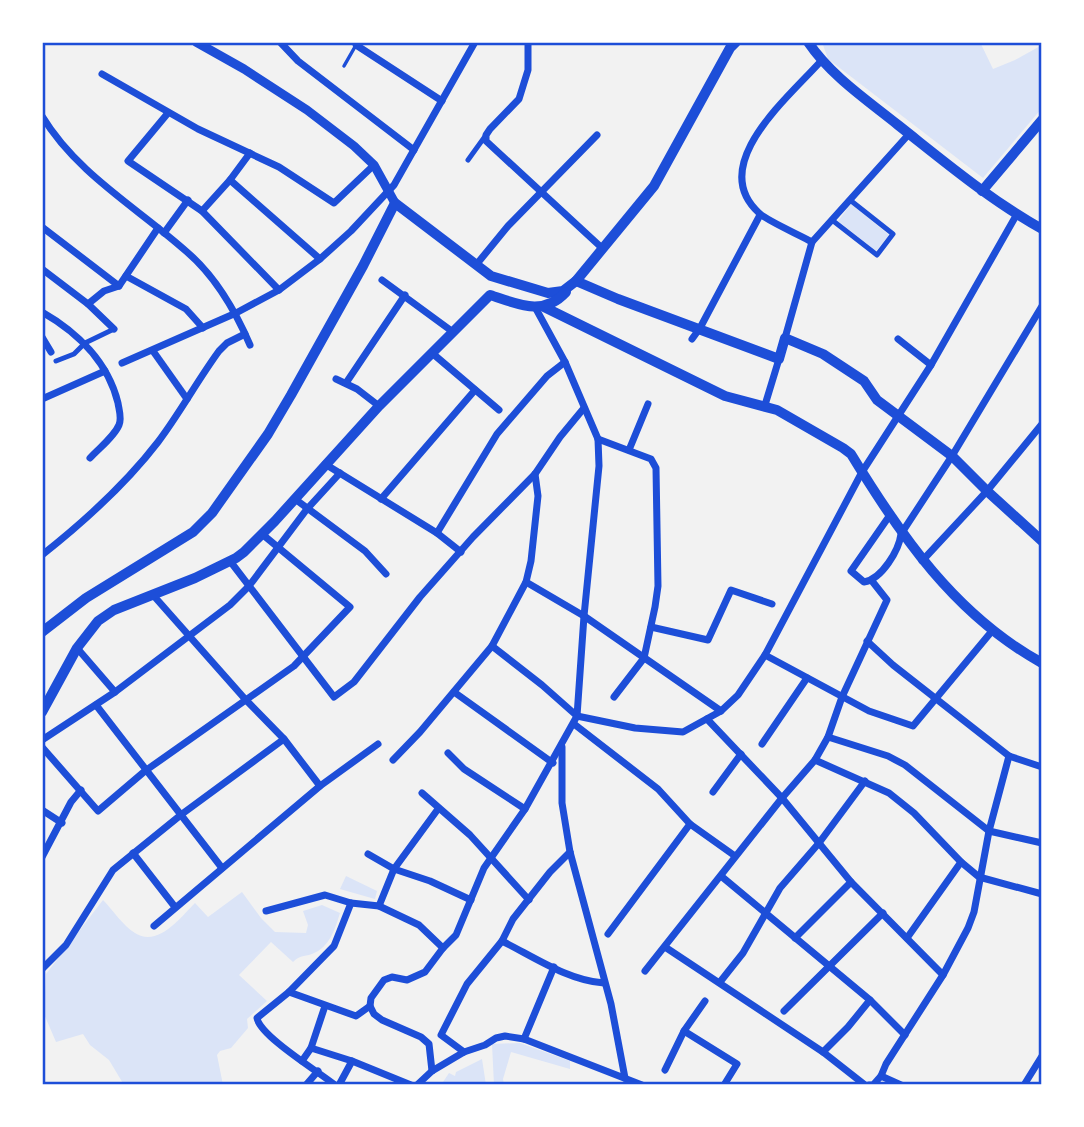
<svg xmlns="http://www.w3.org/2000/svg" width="1084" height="1127" viewBox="0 0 1084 1127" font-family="Merriweather,serif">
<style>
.green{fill:#dbe4f7}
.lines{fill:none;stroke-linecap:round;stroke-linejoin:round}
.service{stroke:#1d4ed8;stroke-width:3.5}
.pedestrian{stroke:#1d4ed8;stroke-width:5}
.minor{stroke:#1d4ed8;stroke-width:7}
.tertiary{stroke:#1d4ed8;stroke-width:9}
.secondary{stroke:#1d4ed8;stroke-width:10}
.primary{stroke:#1d4ed8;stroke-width:10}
.neatline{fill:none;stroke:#1d4ed8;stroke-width:2.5}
</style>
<rect width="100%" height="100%" fill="#f2f2f2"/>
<g class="green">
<path d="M 822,42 L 980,42 L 993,69 L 1015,60 L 1042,45 L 1042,108 L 983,178 L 828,59 Z"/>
<path d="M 851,204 L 889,235 L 876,251 L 838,221 Z"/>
<path d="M 346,876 L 377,891 L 375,899 L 340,889 Z"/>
<path d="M 242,892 L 261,918 L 275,932 L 306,933 L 308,925 L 303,911 L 322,905 L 340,913 C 335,929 330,947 312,954 C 303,957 300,955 293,962 L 271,942 L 239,975 L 267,1001 L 247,1019 L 248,1028 L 231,1048 L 220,1051 L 217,1055 L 223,1085 L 124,1085 L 109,1060 L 90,1045 L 83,1034 L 56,1042 L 44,1014 L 46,974 L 103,900 C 113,910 123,926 135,933 C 158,948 181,917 195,903 L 208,917 Z"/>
<path d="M 520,1043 L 570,1061 L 570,1069 L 511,1052 L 503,1079 L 504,1085 L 494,1085 L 492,1044 Z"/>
<path d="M 482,1059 L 486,1085 L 441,1085 L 449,1073 L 455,1076 L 456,1072 Z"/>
</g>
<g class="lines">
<path class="service" d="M 344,66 L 356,45"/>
<g class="pedestrian">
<path d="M 468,160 L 486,135"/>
<path d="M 832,220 L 877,255 L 893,234 L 850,200"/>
<path d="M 56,361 L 74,354 L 85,343 L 114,329"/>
</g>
<g class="minor">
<path d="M 280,42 L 298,61 L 414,150"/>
<path d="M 357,42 L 356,45 L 442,101"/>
<path d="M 528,42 L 528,70 L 519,99 L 490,129 L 486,135 L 486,141 L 602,248"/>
<path d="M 102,74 L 198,129 L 279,167 L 334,203 L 374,165"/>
<path d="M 168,113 L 128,161 L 202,211 L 279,290"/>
<path d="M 42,116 C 77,174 138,208 187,252 C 216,277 235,310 250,345"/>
<path d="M 230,180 L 320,259"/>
<path d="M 202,211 L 230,180 L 250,153"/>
<path d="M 42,227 L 119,286"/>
<path d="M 164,233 L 188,200"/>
<path d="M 812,242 C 800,235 767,221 759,213 C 706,165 789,97 821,61"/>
<path d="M 476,265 L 508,226 L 597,135"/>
<path d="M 42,269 L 88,304 L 104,291 L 119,286 L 158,228"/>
<path d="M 126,276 L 186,309 L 203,328"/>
<path d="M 382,280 L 453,332"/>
<path d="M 88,304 L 114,329"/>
<path d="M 42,312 C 77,332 108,362 118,403 C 119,410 122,418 119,425 C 114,437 99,448 90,458"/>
<path d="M 42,337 L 51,352"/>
<path d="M 785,338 L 812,242 L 909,134"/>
<path d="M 692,339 L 700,328 L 760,215"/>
<path d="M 898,339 L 931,365"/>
<path d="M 153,351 L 187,399"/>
<path d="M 432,353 L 499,410"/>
<path d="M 122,363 L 236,313 L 279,290 L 320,259 L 351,231 L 394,185 L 475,42"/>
<path d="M 336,379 L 357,389 L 379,406"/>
<path d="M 346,383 L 405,295"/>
<path d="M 42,399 L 105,371"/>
<path d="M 765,405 L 779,359"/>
<path d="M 598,439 L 651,459 L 656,468 L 658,586 L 655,607 L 644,658 L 614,697"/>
<path d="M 629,450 L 648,404"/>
<path d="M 325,464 L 437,533 L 461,552"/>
<path d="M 295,499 L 365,551 L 386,574"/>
<path d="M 381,499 L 475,390"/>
<path d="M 890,515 L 851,571 L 864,582 C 882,579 899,550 901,534 L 952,456 L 1042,306"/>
<path d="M 437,533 L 497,434 L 547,376 L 565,362"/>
<path d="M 42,555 C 85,521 125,485 158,442 C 180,413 197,381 219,351 L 227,343 L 245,334"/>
<path d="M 230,561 L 334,697 L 354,682 L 420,597 L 473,537 L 535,474 L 560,437 L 584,408"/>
<path d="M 922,561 L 987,491 L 1042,424"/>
<path d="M 526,582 L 584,616 L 721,711"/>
<path d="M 153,595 L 245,699 L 284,739 L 320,786"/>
<path d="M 651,627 L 708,640 L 731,590 L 772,604"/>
<path d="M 867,641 L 893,665 L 1009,756 L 1042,767"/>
<path d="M 492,646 L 542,685 L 577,716"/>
<path d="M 77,648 L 115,692"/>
<path d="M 765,655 L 869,711 L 913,726 L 992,631"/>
<path d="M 454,692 L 553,763"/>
<path d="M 96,705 L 222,868"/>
<path d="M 577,716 L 635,728 L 683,732 L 721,711 L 738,695 L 765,655 L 862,472 L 931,365 L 1017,214"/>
<path d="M 707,719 L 782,798 L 851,882 L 943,975"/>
<path d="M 574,724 L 658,789 L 690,824 L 735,856"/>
<path d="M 828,737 L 888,756 L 905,765 L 989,831 L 1042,843"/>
<path d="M 42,740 L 115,692 L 230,605 L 249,586 L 307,509 L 340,473"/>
<path d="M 762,744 L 807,678"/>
<path d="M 42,747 L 98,811 L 145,771 L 294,666 L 350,607 L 262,534"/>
<path d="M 562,747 L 562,803 L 570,852 L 611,1004 L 625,1078"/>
<path d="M 448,753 L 464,769 L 525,809"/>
<path d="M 393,760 L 420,732 L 492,646 L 526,582 L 531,561 L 538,496 L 535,474"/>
<path d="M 815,760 L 889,793 L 914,813 L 961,862 L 979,877 L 1042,894"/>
<path d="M 713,792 L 741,754"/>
<path d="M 422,793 L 470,835 L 529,900"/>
<path d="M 42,810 L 62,823"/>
<path d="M 133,853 L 175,907"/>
<path d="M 368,854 L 394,869 L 430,881 L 471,900"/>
<path d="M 42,857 L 71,802 L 81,790"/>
<path d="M 721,876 L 870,1000 L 905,1035"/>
<path d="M 379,906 L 394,869 L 438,809"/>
<path d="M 266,911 L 325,895 L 351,903 L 379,906 L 419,925 L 443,948"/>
<path d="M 154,926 L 320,786 L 378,744"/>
<path d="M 608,934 L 690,824"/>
<path d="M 795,938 L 851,882"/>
<path d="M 907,938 L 961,862"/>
<path d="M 502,941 C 534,957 569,981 604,983"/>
<path d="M 665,947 L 823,1052 L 865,1085"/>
<path d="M 42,969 L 66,945 L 113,870 L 182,814 L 284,739"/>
<path d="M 645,971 L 782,798 L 815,760 L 828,737 L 842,697 L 887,600 L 872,581"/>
<path d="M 720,982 L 743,953 L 780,888 L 819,843 L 865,781"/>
<path d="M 289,992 L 356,1016 L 370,1006"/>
<path d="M 784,1011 L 883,913"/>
<path d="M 684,1031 L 737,1064 L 724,1085"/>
<path d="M 524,1039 L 554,967"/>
<path d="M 311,1048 L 325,1006"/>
<path d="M 464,1052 L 441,1035 L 467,984 L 502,941 L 513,919 L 550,872 L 570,852"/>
<path d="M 823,1052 L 848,1027 L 870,1000"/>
<path d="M 302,1061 L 311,1048 L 352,1061 L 411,1085"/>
<path d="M 665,1070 L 684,1031 L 705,1001"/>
<path d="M 432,1071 L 429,1044 L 421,1037 L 382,1020 L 374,1014 L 370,1006 L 371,998 L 384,980 L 392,977 L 407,980 L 425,972 L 443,948 L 456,935 L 484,868 L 525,809 L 577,716 L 584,616 L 599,466 L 598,439 L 565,362 L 535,307"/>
<path d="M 881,1076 L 886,1064 L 943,975 L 968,928 L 974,912 L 989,831 L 1009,756"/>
<path d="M 306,1085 L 318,1071"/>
<path d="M 335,1085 C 319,1072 260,1036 257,1018 L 289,992 L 334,946 L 351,903"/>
<path d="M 339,1085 L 352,1061"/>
<path d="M 417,1085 L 432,1071 L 464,1052 L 485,1045 L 496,1038 L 505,1036 L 524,1039 L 642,1085"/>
<path d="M 869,1085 L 873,1085 L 881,1076 L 901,1085"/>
<path d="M 1024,1085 L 1042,1056"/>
</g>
<path class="tertiary" d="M 196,42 L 244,69 L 307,110 L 354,146 L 374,165 L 395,203"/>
<g class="secondary">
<path d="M 576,281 L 618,299 L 779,359 L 785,338 L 823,354 L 864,381 L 877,400 L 952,456 L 987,491 L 1042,541"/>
<path d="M 544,307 L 725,396 L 777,410 L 843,448 L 851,454 C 901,536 955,615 1042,663"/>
</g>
<g class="primary">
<path d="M 808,42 C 831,76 867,100 898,125 C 945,162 990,200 1042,229"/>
<path d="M 982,191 L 1042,120"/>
<path d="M 42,632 L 86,598 L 193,532 L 212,513 L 268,434 L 291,395 L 363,266 L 395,203 L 491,276 L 548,293 L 563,291 L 576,281 L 654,186 L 730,48 L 736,42"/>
<path d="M 42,712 L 77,648 L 98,621 L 114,610 L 195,578 L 236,558 L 244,552 L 275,521 L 379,406 L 490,295 C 518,304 543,317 566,292"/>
</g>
</g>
<rect width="1084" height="1127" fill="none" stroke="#ffffff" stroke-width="88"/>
<rect x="44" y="44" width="996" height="1039" class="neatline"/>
</svg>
